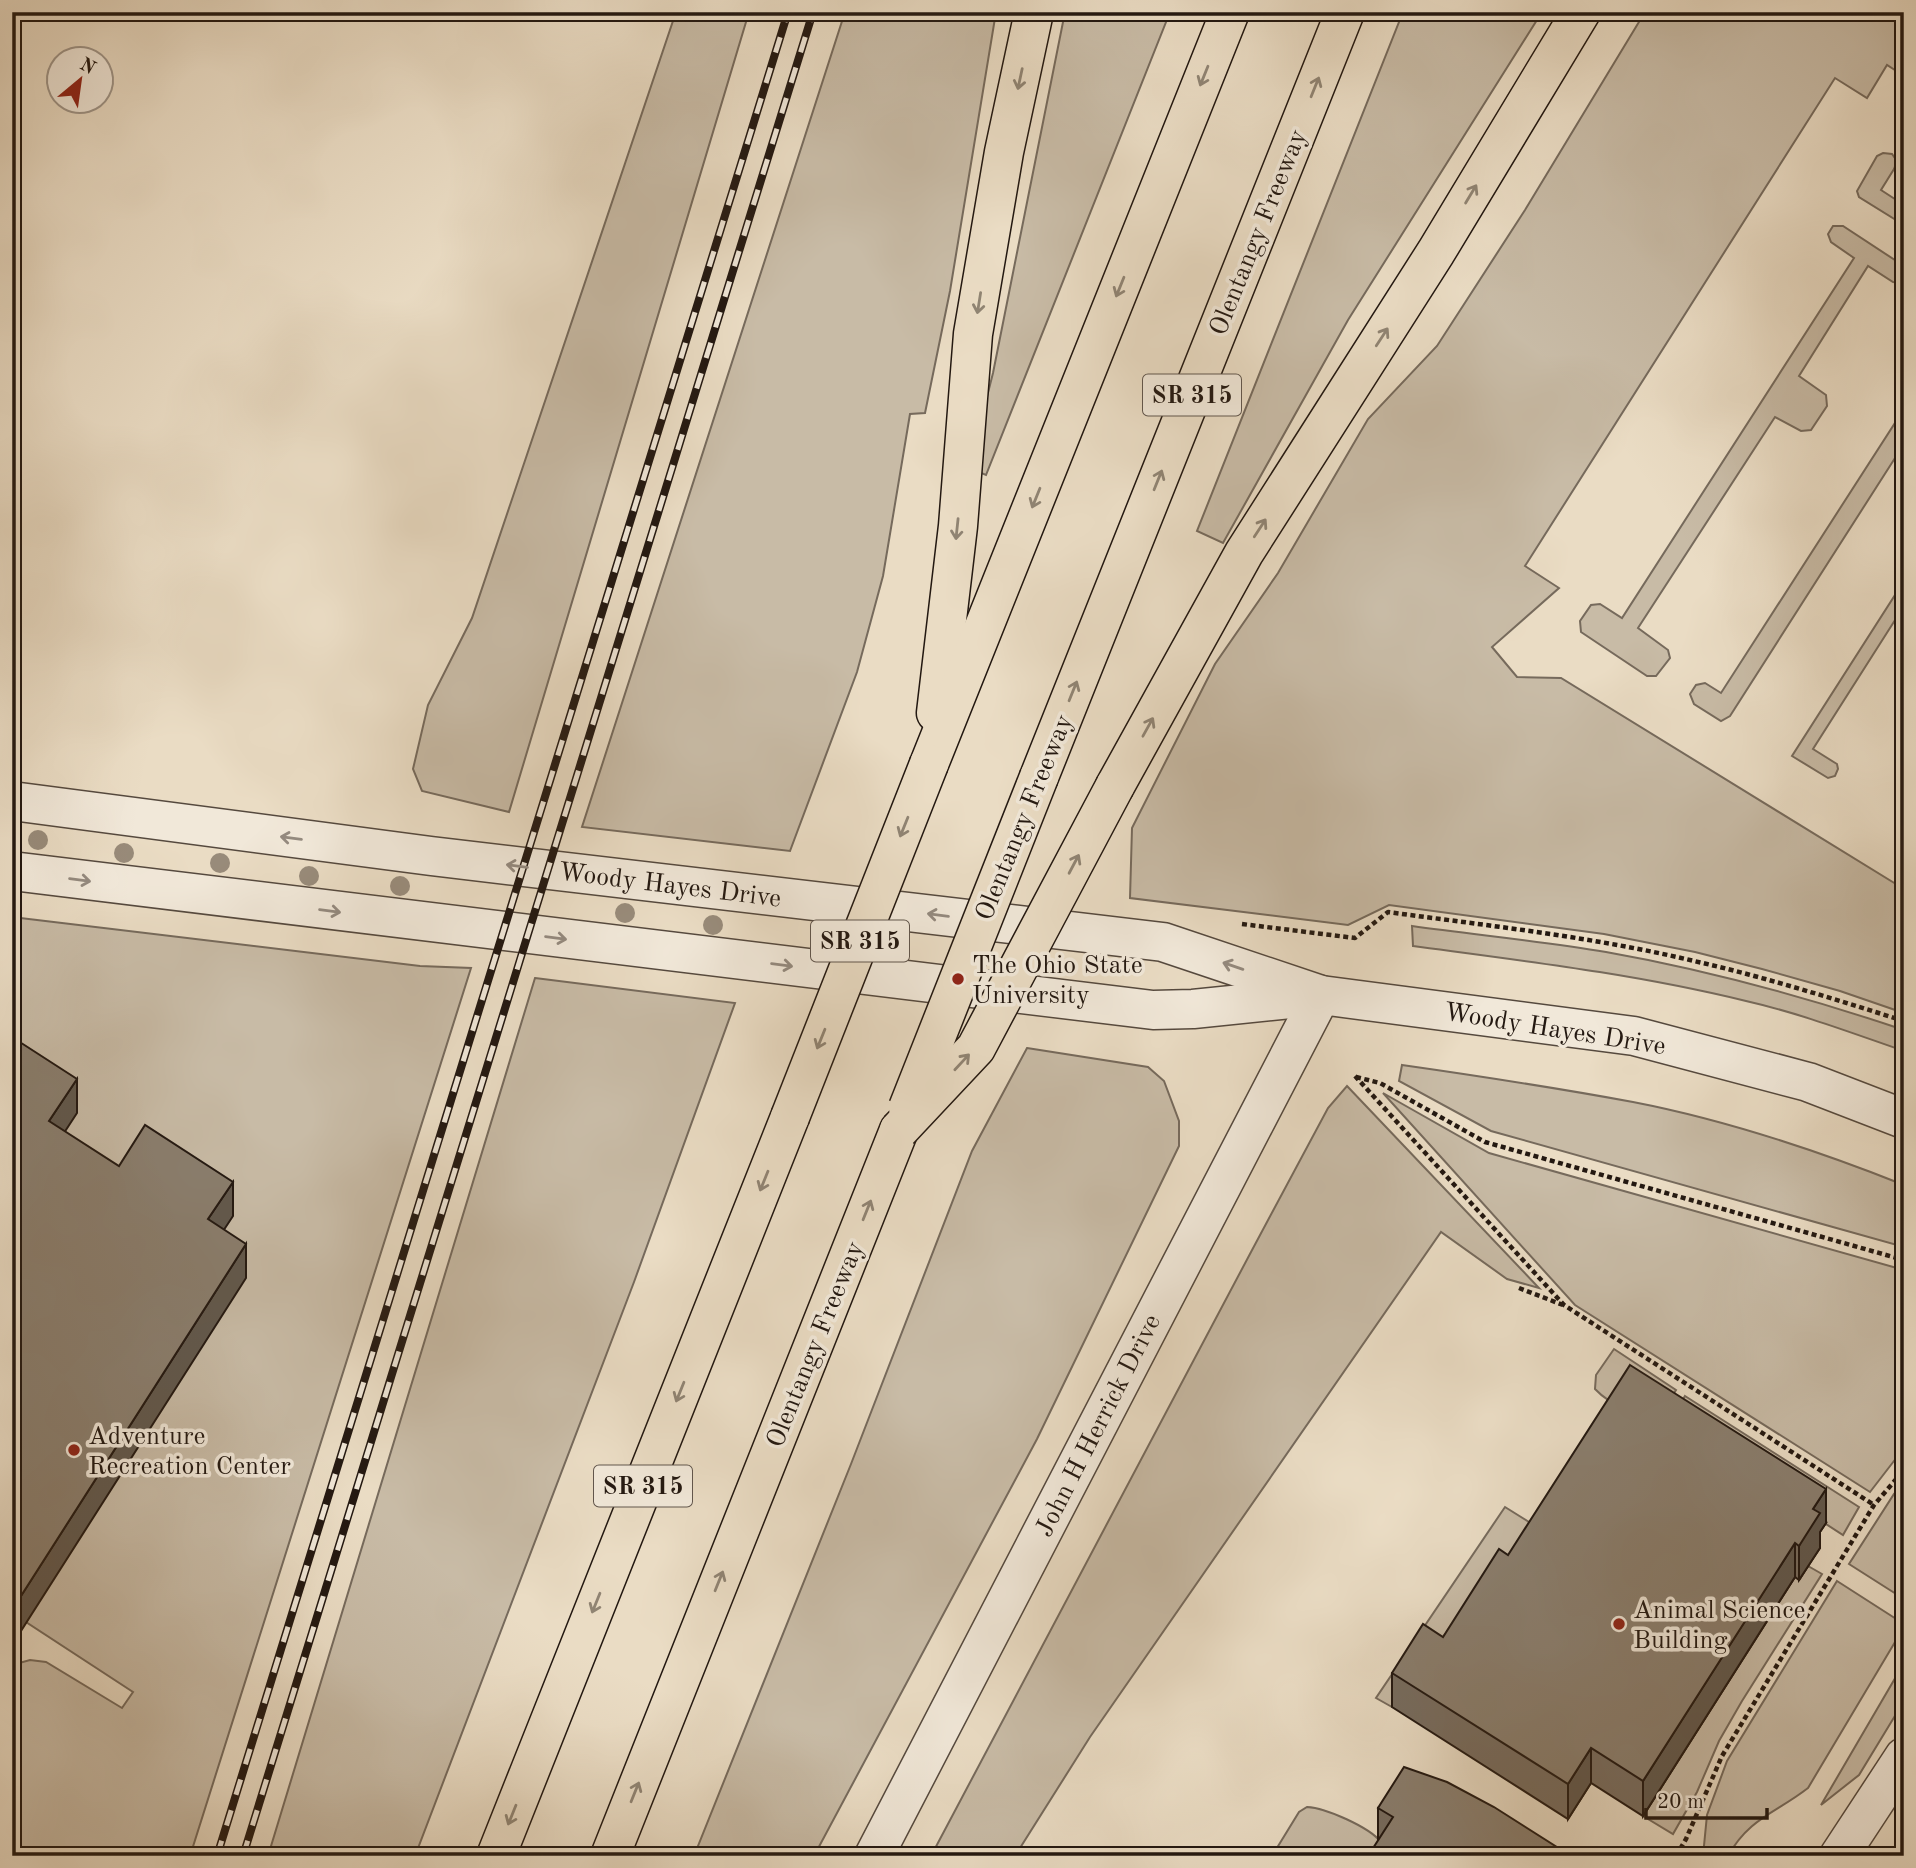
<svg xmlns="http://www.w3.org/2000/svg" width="1916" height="1868" viewBox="0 0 1916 1868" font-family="'Old Standard TT',serif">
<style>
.green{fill:#c8bba6;stroke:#766a5c;stroke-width:2}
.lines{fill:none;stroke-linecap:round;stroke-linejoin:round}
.minor-casing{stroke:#55493e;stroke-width:41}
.highway-casing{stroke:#231811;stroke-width:41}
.path{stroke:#231811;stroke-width:4.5;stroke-dasharray:5 3.5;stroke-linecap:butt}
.minor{stroke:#f1e8d9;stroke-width:38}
.highway{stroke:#eadcc4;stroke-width:38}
.rail-casing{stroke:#231811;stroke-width:8}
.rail{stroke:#f1e8d9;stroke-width:5;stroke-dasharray:16;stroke-linecap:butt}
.highway-bridge-casing{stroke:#231811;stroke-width:41;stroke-linecap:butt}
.highway-bridge{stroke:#eadcc4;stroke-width:38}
.tree{fill:#988b7a}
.wall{fill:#776c5f;stroke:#231811;stroke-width:2}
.shaded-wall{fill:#61584d;stroke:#231811;stroke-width:2}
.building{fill:#8a7e6e;stroke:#231811;stroke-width:2}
.oneway{stroke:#908473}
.oneway2{stroke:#948a7f}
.poi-dot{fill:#8f2418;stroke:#f1e8d9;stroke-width:2.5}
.labels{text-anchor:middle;stroke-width:7;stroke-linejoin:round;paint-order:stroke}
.shield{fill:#f1e8d9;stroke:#61564d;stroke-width:2}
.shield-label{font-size:24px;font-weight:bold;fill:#231811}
.street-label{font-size:26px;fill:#231811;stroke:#f1e8d9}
.poi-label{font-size:26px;fill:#231811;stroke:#f1e8d9;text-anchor:start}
</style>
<rect width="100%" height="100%" fill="#eadcc4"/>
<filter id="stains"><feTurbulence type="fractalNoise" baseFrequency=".00286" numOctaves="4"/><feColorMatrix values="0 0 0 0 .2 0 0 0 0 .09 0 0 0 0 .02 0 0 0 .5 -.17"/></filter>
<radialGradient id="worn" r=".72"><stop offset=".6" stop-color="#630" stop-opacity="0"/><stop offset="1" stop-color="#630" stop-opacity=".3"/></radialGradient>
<g class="green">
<path d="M 676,12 L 749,12 L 509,812 L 422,791 L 413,769 L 428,705 L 472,618 Z"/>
<path d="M 845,12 L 996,12 L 950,291 L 925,413 L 910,414 L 883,576 L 857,672 L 790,851 L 582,827 Z"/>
<path d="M 1065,12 L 1170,12 L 986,475 L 969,468 L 993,373 Z"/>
<path d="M 1403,12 L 1542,12 L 1348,320 L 1223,543 L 1197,531 Z"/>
<path d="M 1645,12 L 1904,12 L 1904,76 L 1887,65 L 1867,98 L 1835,78 L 1525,566 L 1559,588 L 1492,647 L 1517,677 L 1561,678 L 1904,889 L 1904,1013 L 1840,991 L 1762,969 L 1695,952 L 1604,934 L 1389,905 L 1348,925 L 1130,898 L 1132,828 L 1215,664 L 1278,573 L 1368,419 L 1437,346 L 1525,210 Z"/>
<path d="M 1883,153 L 1892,154 L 1897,161 L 1894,169 L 1881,190 L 1904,205 L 1904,225 L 1859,197 L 1857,191 L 1877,156 Z"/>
<path d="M 1833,226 L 1843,226 L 1904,266 L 1904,280 L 1901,283 L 1893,282 L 1868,266 L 1799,376 L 1826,395 L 1827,406 L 1811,430 L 1801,431 L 1775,417 L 1638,628 L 1668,650 L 1670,658 L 1656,676 L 1647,676 L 1581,632 L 1580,621 L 1591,605 L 1600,604 L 1622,618 L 1854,258 L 1831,242 L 1828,234 Z"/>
<path d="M 1904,409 L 1904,444 L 1730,716 L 1721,721 L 1694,704 L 1690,694 L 1696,685 L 1705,683 L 1721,693 Z"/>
<path d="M 1904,581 L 1904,606 L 1813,749 L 1837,764 L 1838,769 L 1835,776 L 1828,778 L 1792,756 Z"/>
<path d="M 12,917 L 420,966 L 471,968 L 190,1856 L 12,1856 L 12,1665 L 30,1660 L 46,1662 L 122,1708 L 133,1692 L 26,1622 L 119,1200 L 12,1071 Z"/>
<path d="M 1412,926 C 1476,935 1542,941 1606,952 C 1708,970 1806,997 1904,1030 L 1904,1051 C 1852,1033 1799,1013 1746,1001 C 1636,974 1525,961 1413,946 Z"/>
<path d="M 535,978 L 735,1003 L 634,1282 L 415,1856 L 268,1856 Z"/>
<path d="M 1027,1048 L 1148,1067 L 1164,1081 L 1179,1121 L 1179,1146 L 1037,1439 L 814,1856 L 694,1856 L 851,1464 L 972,1151 Z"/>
<path d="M 1402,1065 C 1479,1076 1557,1088 1633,1102 C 1726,1120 1816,1150 1904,1185 L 1904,1247 L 1491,1131 L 1399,1081 Z"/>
<path d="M 1347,1086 L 1539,1288 L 1507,1279 L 1441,1232 L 1090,1737 L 1015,1856 L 931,1856 L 1251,1252 L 1328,1108 Z"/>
<path d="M 1383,1093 L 1489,1153 L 1904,1270 L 1904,1448 L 1870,1492 L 1575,1305 Z"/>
<path d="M 1614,1349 L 1676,1390 L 1659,1417 C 1635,1412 1613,1408 1595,1389 L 1596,1375 Z"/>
<path d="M 1685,1396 L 1859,1507 L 1843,1535 L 1669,1423 Z"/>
<path d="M 1904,1484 L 1904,1599 L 1849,1564 L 1894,1494 Z"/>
<path d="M 1505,1507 L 1545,1532 L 1422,1659 L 1392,1707 L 1376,1698 Z"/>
<path d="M 1808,1566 L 1822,1574 L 1742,1701 L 1719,1741 L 1697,1792 L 1673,1834 L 1643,1816 L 1795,1577 L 1800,1579 Z"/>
<path d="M 1837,1581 L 1904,1624 L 1904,1627 L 1808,1788 C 1776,1813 1749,1818 1728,1856 L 1703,1856 L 1707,1815 L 1727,1761 Z"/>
<path d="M 1904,1663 L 1904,1701 L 1859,1775 L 1821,1805 Z"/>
<path d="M 1307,1807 C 1326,1808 1369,1827 1381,1842 C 1385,1846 1387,1851 1390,1856 L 1272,1856 L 1299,1812 Z"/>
</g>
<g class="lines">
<g class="minor-casing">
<g id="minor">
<path d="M 12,801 L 431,856 L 1163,942 L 1321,995 L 1634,1036 L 1808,1082 L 1904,1119"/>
<path d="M 12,871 L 1153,1010 L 1193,1009 L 1310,997"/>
<path d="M 874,1856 L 1321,995"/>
<path d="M 1839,1856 L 1904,1757"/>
</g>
</g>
<g class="highway-casing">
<g id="highway">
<path d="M 936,713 L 958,526 L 973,334 L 1004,152 L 1034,12"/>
<path d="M 929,764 L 1230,12"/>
<path d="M 1039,777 L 1345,12"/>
<path d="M 1115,786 L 1244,553 L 1436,252 L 1581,12"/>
<path d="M 496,1856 L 790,1117"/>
<path d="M 610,1856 L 899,1130"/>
</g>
</g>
<g class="path">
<path d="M 1242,924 L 1355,938 L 1388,912 C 1490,926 1594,937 1694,961 C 1765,977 1834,999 1904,1021"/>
<path d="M 1355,1076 L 1564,1305 L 1874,1505"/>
<path d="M 1356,1077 L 1380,1083 L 1485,1142 L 1904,1260"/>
<path d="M 1519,1288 L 1563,1305"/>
<path d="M 1676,1856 L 1686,1839 L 1722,1756 L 1874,1505 L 1904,1470"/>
</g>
<use href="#minor" class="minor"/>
<use href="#highway" class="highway"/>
<g class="rail-casing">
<g id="rail">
<path d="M 217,1856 L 788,12"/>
<path d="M 243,1856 L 813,12"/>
</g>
</g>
<use href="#rail" class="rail"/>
<g class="highway-bridge-casing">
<g id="highway-bridge">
<path d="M 908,1108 L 1039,777"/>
<path d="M 790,1117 L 929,764"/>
<path d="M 899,1130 L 976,1048 L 1115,786"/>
</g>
</g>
<use href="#highway-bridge" class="highway-bridge"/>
</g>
<g class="tree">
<circle cx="38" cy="840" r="10"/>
<circle cx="124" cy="853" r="10"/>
<circle cx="220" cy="863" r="10"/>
<circle cx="309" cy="876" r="10"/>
<circle cx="400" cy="886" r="10"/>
<circle cx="625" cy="913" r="10"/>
<circle cx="713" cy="925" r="10"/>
</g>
<g class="wall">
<path d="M 1826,1523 L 1820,1532 L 1820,1548 L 1799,1580 L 1795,1577 L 1643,1816 L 1591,1783 L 1568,1819 L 1392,1707 L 1392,1673 L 1443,1637 L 1508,1555 Z"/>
<path d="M 1378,1808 L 1571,1856 L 1378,1840 Z"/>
</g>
<g class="shaded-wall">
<path d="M 77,1079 L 77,1113 L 49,1156 L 49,1121 Z"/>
<path d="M 233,1182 L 233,1216 L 208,1254 L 208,1219 Z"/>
<path d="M 246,1244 L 246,1278 L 12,1645 L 12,1610 Z"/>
<path d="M 1826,1489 L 1826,1523 L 1820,1532 L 1820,1548 L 1799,1580 L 1799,1546 L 1813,1509 Z"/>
<path d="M 1795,1543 L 1795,1577 L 1643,1816 L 1643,1781 Z"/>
<path d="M 1591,1748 L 1591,1783 L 1568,1819 L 1568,1784 Z"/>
</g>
<g class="building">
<path d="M 12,1037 L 77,1079 L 49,1121 L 119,1166 L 145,1125 L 233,1182 L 208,1219 L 246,1244 L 12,1610 Z"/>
<path d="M 1630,1365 L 1826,1489 L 1813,1509 L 1820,1513 L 1799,1546 L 1795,1543 L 1643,1781 L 1591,1748 L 1568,1784 L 1392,1673 L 1423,1624 L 1443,1637 L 1499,1549 L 1508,1555 Z"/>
<path d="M 1404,1767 L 1447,1782 L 1494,1807 L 1571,1856 L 1368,1856 L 1393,1817 L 1378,1808 Z"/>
</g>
<defs><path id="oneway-shaft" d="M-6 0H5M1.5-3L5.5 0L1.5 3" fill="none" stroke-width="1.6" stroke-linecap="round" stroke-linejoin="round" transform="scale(1.75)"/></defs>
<g class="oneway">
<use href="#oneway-shaft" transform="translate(1204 76) rotate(112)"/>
<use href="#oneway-shaft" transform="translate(1020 79) rotate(102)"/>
<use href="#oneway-shaft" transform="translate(1315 87) rotate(-68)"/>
<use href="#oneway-shaft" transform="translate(1471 194) rotate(-59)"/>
<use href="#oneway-shaft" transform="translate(1120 287) rotate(112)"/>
<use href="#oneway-shaft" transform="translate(979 303) rotate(99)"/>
<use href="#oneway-shaft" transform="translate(1382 337) rotate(-57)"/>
<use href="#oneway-shaft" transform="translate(1158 480) rotate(-68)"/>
<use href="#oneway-shaft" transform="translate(1036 498) rotate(112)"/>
<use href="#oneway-shaft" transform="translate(1260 528) rotate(-57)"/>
<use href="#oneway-shaft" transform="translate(957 529) rotate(96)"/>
<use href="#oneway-shaft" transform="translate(1073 691) rotate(-68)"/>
<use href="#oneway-shaft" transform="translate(1148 727) rotate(-61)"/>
<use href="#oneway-shaft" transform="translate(904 827) rotate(112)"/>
<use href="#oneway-shaft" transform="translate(1074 864) rotate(-62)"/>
<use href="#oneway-shaft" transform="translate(821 1039) rotate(112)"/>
<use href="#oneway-shaft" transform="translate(962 1062) rotate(-47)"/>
<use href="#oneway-shaft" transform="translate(764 1181) rotate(112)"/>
<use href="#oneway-shaft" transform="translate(867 1210) rotate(-68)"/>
<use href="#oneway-shaft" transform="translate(680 1392) rotate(112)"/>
<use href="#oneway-shaft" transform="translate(719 1581) rotate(-68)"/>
<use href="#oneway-shaft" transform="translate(596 1603) rotate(112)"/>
<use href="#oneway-shaft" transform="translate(635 1792) rotate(-68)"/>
<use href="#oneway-shaft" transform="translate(512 1815) rotate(112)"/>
</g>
<g class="oneway2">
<use href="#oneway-shaft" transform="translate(291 838) rotate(-173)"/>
<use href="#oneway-shaft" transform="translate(517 866) rotate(-173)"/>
<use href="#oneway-shaft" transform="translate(80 880) rotate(7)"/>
<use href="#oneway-shaft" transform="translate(330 911) rotate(7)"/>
<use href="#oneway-shaft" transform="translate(938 915) rotate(-173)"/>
<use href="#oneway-shaft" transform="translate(556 938) rotate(7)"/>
<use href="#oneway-shaft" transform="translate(782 965) rotate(7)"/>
<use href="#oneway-shaft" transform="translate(1233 966) rotate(-161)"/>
</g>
<g class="poi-dot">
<circle cx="958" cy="979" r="7"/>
<circle cx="74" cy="1450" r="7"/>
<circle cx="1619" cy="1624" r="7"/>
</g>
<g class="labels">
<g class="shield">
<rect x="1143" y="374.5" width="98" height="41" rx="5"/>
<rect x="811" y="920.5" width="98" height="41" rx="5"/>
<rect x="594" y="1465.5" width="98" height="41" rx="5"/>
</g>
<g class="shield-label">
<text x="1192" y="403">SR 315</text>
<text x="860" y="949">SR 315</text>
<text x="643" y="1494">SR 315</text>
</g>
<g class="street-label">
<text transform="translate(1257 232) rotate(-68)" y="9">Olentangy Freeway</text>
<text transform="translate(1023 817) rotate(-68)" y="9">Olentangy Freeway</text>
<text transform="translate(670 884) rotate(7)" y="9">Woody Hayes Drive</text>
<text transform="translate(1555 1028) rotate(9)" y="9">Woody Hayes Drive</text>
<text transform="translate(814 1344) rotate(-68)" y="9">Olentangy Freeway</text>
<text transform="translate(1097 1425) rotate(-63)" y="9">John H Herrick Drive</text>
</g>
<g class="poi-label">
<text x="972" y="973">The Ohio State<tspan x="972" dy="30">University</tspan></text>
<text x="88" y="1444">Adventure<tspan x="88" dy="30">Recreation Center</tspan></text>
<text x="1633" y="1618">Animal Science<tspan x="1633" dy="30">Building</tspan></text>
</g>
</g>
<rect width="1916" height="1868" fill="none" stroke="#eadcc4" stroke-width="42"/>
<rect x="14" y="14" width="1888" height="1840" fill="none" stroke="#231811" stroke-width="3.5"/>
<rect x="21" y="21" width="1874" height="1826" fill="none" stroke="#231811" stroke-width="2"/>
<g transform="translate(80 80) rotate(29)"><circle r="33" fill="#f1e8d9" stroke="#9f9589" stroke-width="2"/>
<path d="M0-5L12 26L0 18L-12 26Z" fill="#8f2418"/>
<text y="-10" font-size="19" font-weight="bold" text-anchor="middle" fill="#231811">N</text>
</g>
<path d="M1646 1808v10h121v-10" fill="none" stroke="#231811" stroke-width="3.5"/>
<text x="1657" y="1808" font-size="21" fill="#231811" stroke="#f1e8d9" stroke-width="5" paint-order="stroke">20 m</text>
<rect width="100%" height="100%" filter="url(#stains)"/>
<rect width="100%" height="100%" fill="url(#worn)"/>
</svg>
